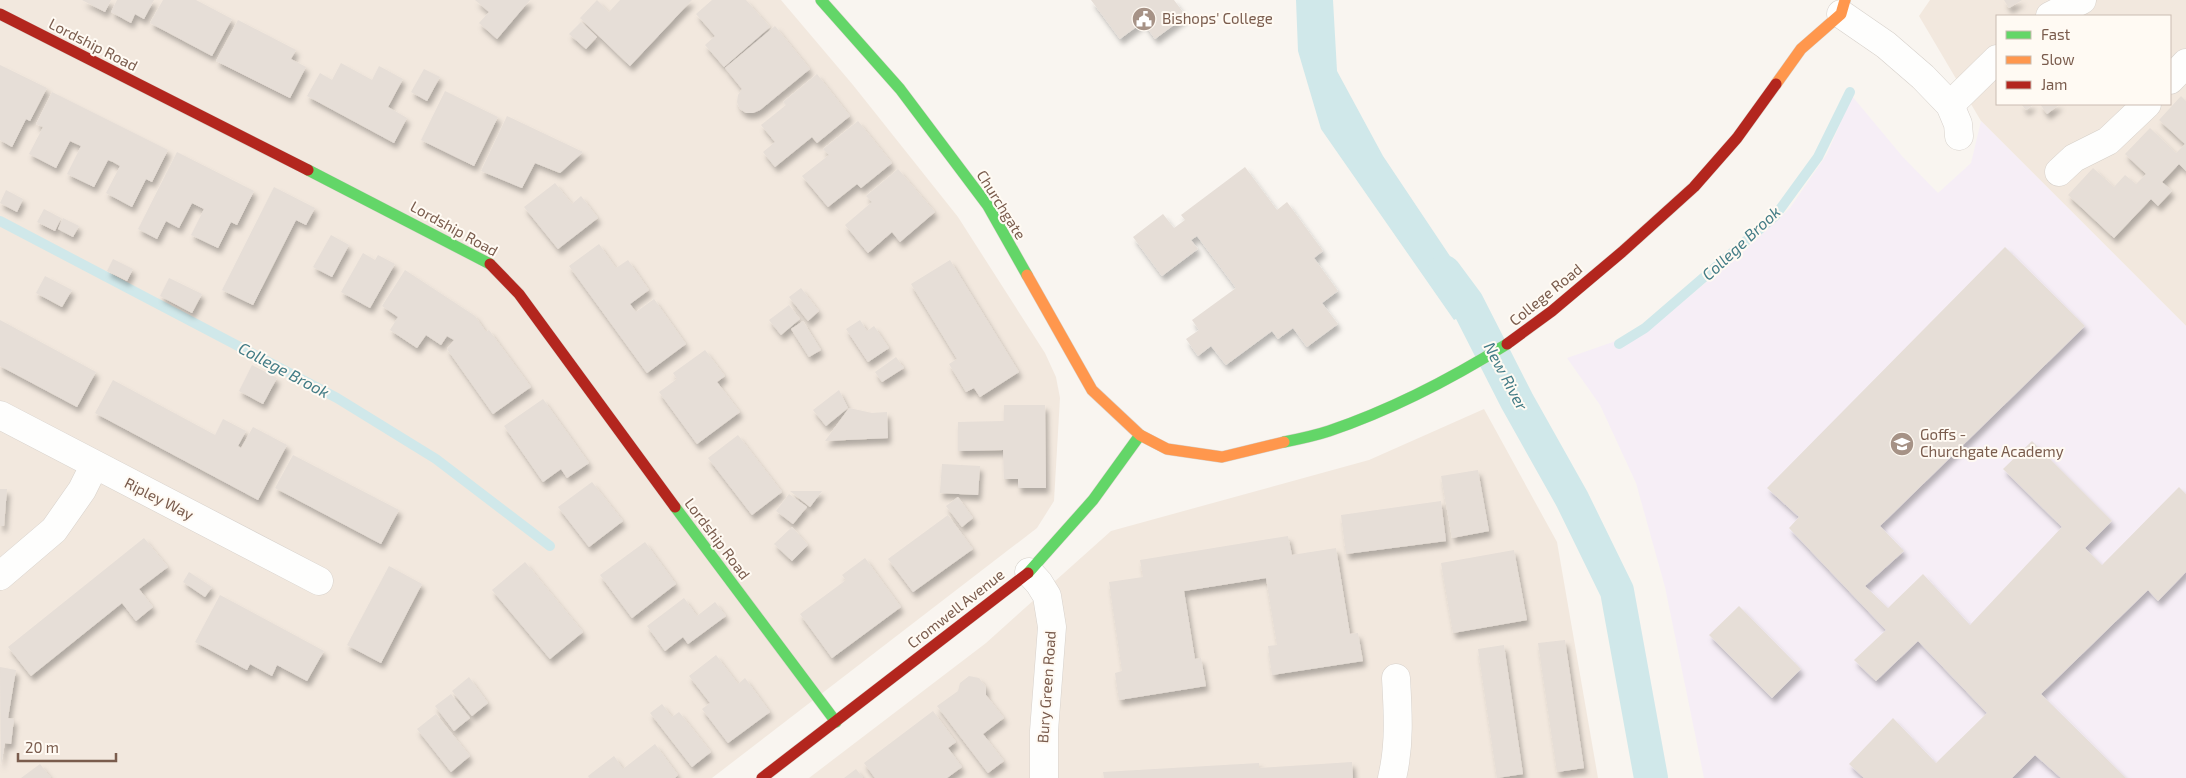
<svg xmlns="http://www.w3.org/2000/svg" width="2186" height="778" viewBox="0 0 2186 778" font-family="'Exo 2',sans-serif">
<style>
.residential{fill:#f2e8de;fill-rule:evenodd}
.education{fill:#f6eef6}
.water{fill:#d0e8ea}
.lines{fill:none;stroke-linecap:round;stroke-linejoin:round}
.stream{stroke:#d0e8ea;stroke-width:10}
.canal{stroke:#d0e8ea;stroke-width:34}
.building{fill:#e6ded7;filter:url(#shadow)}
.street-casing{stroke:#d7d1cb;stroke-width:29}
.fast-casing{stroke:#d9d2cb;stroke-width:12}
.slow-casing{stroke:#d9d2cb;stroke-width:12}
.jam-casing{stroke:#d9d2cb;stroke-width:12}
.street{stroke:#fefefd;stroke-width:28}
.fast{stroke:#63d668;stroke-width:11}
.slow{stroke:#ff974d;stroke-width:11}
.jam{stroke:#b3261e;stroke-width:11}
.labels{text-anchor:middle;stroke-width:4;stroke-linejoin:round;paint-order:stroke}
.poi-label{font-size:15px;fill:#7a5c4d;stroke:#fffaf3;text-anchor:start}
.street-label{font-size:15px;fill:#7a5c4d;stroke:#fffaf3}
.water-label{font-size:16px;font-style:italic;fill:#437c86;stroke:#fffaf3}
</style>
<defs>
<filter id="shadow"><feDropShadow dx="3" dy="5.5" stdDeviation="2.5" flood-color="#0004"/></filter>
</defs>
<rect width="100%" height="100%" fill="#f9f5f0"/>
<g class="residential">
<path d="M 0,0 L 781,0 L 853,85 L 958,217 L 1045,353 L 1056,377 L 1060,398 L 1054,501 L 1037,528 L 712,778 L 0,778 Z"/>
<path d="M 1930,0 L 2186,0 L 2186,326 L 1981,121 L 1919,16 ZM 1997,16 L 2170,16 L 2170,104 L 1997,104 Z"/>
<path d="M 1484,409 L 1557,542 L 1598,778 L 809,778 L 986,643 L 1111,531 L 1369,460 Z"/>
</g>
<path class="education" d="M 1852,96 L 1902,156 L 1938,193 L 1971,163 L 1981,121 L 2186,326 L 2186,778 L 1704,778 L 1665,587 L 1636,483 L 1600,405 L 1567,358 L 1650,329 L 1745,250 L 1790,208 L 1827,154 Z"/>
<path class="water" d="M 1296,0 L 1333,0 L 1337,71 L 1383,156 L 1482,304 L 1454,320 L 1321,129 L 1298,51 Z"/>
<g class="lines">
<g class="stream">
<path d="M 0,221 L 337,398 L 436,459 L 550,546"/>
<path d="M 1619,344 L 1645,328 L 1775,216 L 1818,157 L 1850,92"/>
</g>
<path class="canal" d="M 1444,272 L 1467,303 L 1517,401 L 1572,499 L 1617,591 L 1651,778"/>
</g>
<g class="building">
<path d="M 82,0 L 111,0 L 105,12 Z"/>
<path d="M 117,0 L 154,0 L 144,19 L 135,14 L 131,23 L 111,12 Z"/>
<path d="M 163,0 L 196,0 L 232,19 L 212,56 L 150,23 Z"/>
<path d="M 475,0 L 530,0 L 497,39 L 479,23 L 489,12 Z"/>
<path d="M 597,0 L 609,12 L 620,0 L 692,0 L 630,66 L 580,18 Z"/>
<path d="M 712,0 L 746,0 L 770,27 L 724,67 L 705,45 L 715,36 L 696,14 Z"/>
<path d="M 1091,0 L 1174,0 L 1186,16 L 1155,39 L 1143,22 L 1120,39 Z"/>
<path d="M 2004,0 L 2022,0 L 2009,8 Z"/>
<path d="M 238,20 L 296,50 L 291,59 L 306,67 L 290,98 L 216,61 Z"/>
<path d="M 581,22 L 597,37 L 586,49 L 569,34 Z"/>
<path d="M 775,26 L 810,69 L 760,110 L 753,113 L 746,113 L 740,109 L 737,102 L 738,95 L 742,89 L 725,68 Z"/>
<path d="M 341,63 L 372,80 L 379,66 L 403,79 L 388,107 L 407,118 L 394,143 L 307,96 L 320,73 L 332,80 Z"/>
<path d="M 0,65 L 47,88 L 30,121 L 26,119 L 12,147 L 0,140 Z"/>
<path d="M 424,69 L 440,77 L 427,101 L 411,92 Z"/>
<path d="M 817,74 L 850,116 L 817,143 L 812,137 L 775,167 L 763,152 L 775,142 L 761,125 L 786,105 L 783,102 Z"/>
<path d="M 445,91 L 498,117 L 474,166 L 421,140 Z"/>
<path d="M 52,92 L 168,150 L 152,182 L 146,179 L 132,207 L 106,193 L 120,166 L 113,162 L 108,160 L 94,187 L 67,174 L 81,146 L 70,141 L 56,168 L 29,154 L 43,127 L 36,124 Z"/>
<path d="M 2181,96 L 2186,101 L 2186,171 L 2179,164 L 2162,182 L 2172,191 L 2158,206 L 2151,199 L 2114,238 L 2068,195 L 2093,168 L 2114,187 L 2125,175 L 2136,184 L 2146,174 L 2125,154 L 2150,128 L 2176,153 L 2185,144 L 2159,120 Z"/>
<path d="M 2021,104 L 2034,104 L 2026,110 Z"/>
<path d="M 2040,104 L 2060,104 L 2047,114 Z"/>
<path d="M 507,116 L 583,152 L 560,173 L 535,163 L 522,188 L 481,171 Z"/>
<path d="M 858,121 L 892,163 L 861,188 L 857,184 L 828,207 L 802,176 L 829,155 L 823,149 Z"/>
<path d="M 177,152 L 254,191 L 237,225 L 231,222 L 218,248 L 191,235 L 204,209 L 192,203 L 179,228 L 166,221 L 157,239 L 138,229 Z"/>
<path d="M 1245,167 L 1277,210 L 1287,202 L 1323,251 L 1314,258 L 1338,291 L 1322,303 L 1338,324 L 1307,347 L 1293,328 L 1278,339 L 1272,331 L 1226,365 L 1211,346 L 1198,356 L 1186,339 L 1199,330 L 1192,320 L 1236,288 L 1197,236 L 1191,240 L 1198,249 L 1162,276 L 1133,237 L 1163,214 L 1174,228 L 1185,220 L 1181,215 Z"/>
<path d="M 898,169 L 935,212 L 900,242 L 892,232 L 868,253 L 845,225 L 872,202 L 866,196 Z"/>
<path d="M 555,183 L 572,204 L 581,196 L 598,218 L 558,249 L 524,207 Z"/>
<path d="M 274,187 L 315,208 L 306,225 L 296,220 L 253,305 L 222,290 Z"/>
<path d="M 6,190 L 23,199 L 17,212 L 0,203 Z"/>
<path d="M 44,209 L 61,218 L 55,231 L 37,222 Z"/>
<path d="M 63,218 L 79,226 L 73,237 L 58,229 Z"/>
<path d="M 331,235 L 349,245 L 332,277 L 313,267 Z"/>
<path d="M 599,244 L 616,268 L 628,260 L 649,290 L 630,304 L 636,312 L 654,299 L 686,344 L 647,373 L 569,266 Z"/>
<path d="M 2005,247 L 2085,326 L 1880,526 L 1904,551 L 1865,586 L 1888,608 L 1923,574 L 1970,625 L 2062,527 L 2003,469 L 2032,441 L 2112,521 L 2085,548 L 2102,565 L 2179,487 L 2186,494 L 2186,572 L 2158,601 L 2148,590 L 2041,694 L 2126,778 L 2061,778 L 2035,755 L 2012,778 L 1864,778 L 1849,764 L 1893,718 L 1936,763 L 1987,713 L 1918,641 L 1876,681 L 1854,660 L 1886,630 L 1789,528 L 1799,517 L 1767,488 Z"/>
<path d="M 363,253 L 375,260 L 378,255 L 395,264 L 370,308 L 341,292 Z"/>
<path d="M 113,259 L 133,269 L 127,281 L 107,271 Z"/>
<path d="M 950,260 L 1019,372 L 980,397 L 974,388 L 966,392 L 949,364 L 957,359 L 911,284 Z"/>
<path d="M 405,270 L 475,316 L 486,332 L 489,330 L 531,387 L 493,414 L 447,349 L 454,340 L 447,336 L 441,345 L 426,335 L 417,348 L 390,330 L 398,317 L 382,306 Z"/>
<path d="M 45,276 L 72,290 L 62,307 L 36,293 Z"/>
<path d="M 169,278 L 202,294 L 192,313 L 160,296 Z"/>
<path d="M 801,288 L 819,311 L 808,321 L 789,297 Z"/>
<path d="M 789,305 L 800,319 L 781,335 L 769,320 Z"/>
<path d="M 0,320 L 96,372 L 77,407 L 0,366 Z"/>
<path d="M 860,320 L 867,331 L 874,326 L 889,348 L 868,362 L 846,329 Z"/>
<path d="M 803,321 L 821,350 L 809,357 L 791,329 Z"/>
<path d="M 705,350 L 725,376 L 717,382 L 740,412 L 697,444 L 659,392 L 677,379 L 673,373 Z"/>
<path d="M 896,357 L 904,368 L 882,382 L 875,372 Z"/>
<path d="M 252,365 L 277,378 L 263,404 L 239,391 Z"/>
<path d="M 113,380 L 215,435 L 223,419 L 246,431 L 238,446 L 241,448 L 253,427 L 287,445 L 258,500 L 95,413 Z"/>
<path d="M 839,390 L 848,408 L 826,426 L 813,410 Z"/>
<path d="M 543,399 L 589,463 L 567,478 L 561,469 L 543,482 L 504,426 Z"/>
<path d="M 1004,405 L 1045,405 L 1046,488 L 1018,488 L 1018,479 L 1004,479 L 1003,450 L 958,451 L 958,422 L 1004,421 Z"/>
<path d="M 849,408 L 872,413 L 887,412 L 888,438 L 825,441 Z"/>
<path d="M 738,435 L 782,492 L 752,515 L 708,458 Z"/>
<path d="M 293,455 L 399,510 L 381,544 L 275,488 Z"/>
<path d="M 942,464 L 980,466 L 978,495 L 940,493 Z"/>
<path d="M 1478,470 L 1489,531 L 1452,538 L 1441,476 Z"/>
<path d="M 592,482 L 623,521 L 589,547 L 558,507 Z"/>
<path d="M 0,489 L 7,489 L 4,526 L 0,526 Z"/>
<path d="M 790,491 L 822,491 L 810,507 Z"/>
<path d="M 789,494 L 807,507 L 793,524 L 776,511 Z"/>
<path d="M 958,497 L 973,518 L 962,527 L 946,506 Z"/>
<path d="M 1441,501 L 1446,541 L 1346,554 L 1341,515 Z"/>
<path d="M 948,515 L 973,549 L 913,592 L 888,559 Z"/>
<path d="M 792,527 L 808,545 L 792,561 L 774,544 Z"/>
<path d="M 1288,536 L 1292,555 L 1336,548 L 1350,634 L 1358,633 L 1363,661 L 1272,675 L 1268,646 L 1277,645 L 1266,578 L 1184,591 L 1195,659 L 1201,658 L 1206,686 L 1119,700 L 1115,673 L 1122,671 L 1109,582 L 1143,577 L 1140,560 Z"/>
<path d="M 144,538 L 168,567 L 139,589 L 153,607 L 136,621 L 122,603 L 31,676 L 8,647 Z"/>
<path d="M 645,542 L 676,584 L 632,618 L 600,575 Z"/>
<path d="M 1514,550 L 1527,620 L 1453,633 L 1441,563 Z"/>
<path d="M 865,558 L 901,607 L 832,658 L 800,614 L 846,580 L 842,575 Z"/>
<path d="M 525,562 L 583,632 L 550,659 L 492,590 Z"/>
<path d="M 389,566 L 422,584 L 381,663 L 347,645 Z"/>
<path d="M 189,572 L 212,587 L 205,597 L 183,582 Z"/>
<path d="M 220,595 L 324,651 L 307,681 L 277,665 L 272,676 L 250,664 L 247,670 L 195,642 Z"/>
<path d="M 684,598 L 697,616 L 715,602 L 726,616 L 688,644 L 683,637 L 665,651 L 647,626 Z"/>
<path d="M 1739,606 L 1801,669 L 1772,698 L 1709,635 Z"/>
<path d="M 1565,640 L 1584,768 L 1557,772 L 1538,643 Z"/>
<path d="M 1504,645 L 1523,774 L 1497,778 L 1478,649 Z"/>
<path d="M 716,655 L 738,684 L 745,678 L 770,712 L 728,743 L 702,709 L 710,703 L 689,676 Z"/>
<path d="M 0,667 L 16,670 L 8,718 L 14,719 L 11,744 L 5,743 L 1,765 Z"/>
<path d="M 969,676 L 979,678 L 986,687 L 986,695 L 1004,718 L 983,734 L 1004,761 L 988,773 L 937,706 L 958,691 L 960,683 Z"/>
<path d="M 469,677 L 488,703 L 472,716 L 452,691 Z"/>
<path d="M 451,694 L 470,718 L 454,731 L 435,706 Z"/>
<path d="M 662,704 L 672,717 L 679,712 L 711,752 L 692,767 L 650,713 Z"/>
<path d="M 933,711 L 956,742 L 948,748 L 962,767 L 947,778 L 875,778 L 864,763 Z"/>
<path d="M 436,714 L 470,756 L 451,772 L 417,729 Z"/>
<path d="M 655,744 L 678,775 L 675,778 L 589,778 L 588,776 L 614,756 L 623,769 Z"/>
<path d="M 1352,762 L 1353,778 L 1104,778 L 1103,772 L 1259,763 L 1259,768 Z"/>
<path d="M 40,764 L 51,778 L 21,778 Z"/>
<path d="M 856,769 L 863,778 L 844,778 Z"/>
</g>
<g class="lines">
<g class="street-casing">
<g id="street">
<path d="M 1841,14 L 1886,45 L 1923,77 L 1950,105 L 1958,124 L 1959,136"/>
<path d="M 2050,16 L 2082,0"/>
<path d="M 2170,80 L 2186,63"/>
<path d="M 1950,105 L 1997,59"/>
<path d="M 2059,172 L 2074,158 L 2108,141 L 2147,104"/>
<path d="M 0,415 L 319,581"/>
<path d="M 1029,572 L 1039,583 L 1047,596 L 1052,627 L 1044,731 L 1044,778"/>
<path d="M 0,576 L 54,530 L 82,490 L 94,466"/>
<path d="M 1392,778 C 1400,745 1398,712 1396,678"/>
</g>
</g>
<g class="fast-casing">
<g id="fast">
<path d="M 821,0 L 900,89 L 988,206 L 1027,275"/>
<path d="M 308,170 L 490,264"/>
<path d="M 1284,442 C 1299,439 1314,436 1329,431 C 1391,410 1451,379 1507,344"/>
<path d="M 675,507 L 836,722"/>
<path d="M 1028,573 L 1093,500 L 1140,435"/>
</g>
</g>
<g class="slow-casing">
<g id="slow">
<path d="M 1776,84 L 1801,49 L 1841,14 L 1845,0"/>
<path d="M 1027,275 L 1092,390 L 1140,435 L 1167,449 L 1222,457 L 1284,442"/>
</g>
</g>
<g class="jam-casing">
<g id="jam">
<path d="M 0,14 L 308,170"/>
<path d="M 490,264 L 519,294 L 675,507"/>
<path d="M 1507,344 L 1552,311 L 1622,252 L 1694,187 L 1737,138 L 1776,84"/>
<path d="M 762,778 L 1028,573"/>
</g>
</g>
<use href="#street" class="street"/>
<use href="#fast" class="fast"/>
<use href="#slow" class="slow"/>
<use href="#jam" class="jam"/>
</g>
<defs>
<g id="civic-disc" transform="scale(1.25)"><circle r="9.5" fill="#a69286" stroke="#fffaf3"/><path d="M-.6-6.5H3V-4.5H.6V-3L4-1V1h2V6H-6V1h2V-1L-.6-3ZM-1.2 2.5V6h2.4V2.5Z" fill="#fff"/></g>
<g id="school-disc" transform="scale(1.25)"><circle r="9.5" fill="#a69286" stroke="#fffaf3"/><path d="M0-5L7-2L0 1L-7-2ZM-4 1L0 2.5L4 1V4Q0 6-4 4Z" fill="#fff"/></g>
</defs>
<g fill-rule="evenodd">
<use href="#civic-disc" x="1144" y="19"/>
<use href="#school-disc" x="1902" y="444"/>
</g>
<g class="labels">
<g class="poi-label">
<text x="1162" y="24">Bishops' College</text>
<text x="1920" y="440">Goffs -<tspan x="1920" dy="17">Churchgate Academy</tspan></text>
</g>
<g class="street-label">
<text transform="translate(93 45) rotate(27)" y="5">Lordship Road</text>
<text transform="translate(1001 205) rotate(58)" y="5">Churchgate</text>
<text transform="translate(454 229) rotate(29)" y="5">Lordship Road</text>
<text transform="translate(1546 295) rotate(-39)" y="5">College Road</text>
<text transform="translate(159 499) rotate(27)" y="5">Ripley Way</text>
<text transform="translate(717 539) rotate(53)" y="5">Lordship Road</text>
<text transform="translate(956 609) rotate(-38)" y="5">Cromwell Avenue</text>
<text transform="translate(1047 687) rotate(-86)" y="5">Bury Green Road</text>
</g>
<g class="water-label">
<text transform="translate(1741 243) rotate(-43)" y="6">College Brook</text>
<text transform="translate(284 370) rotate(28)" y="6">College Brook</text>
<text transform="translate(1506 376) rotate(62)" y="6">New River</text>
</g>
</g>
<rect x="1996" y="15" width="175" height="90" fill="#fffaf3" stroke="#cabbb1"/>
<rect x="2006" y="31" width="25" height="8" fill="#63d668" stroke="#cabbb1"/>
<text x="2041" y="40" font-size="15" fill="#7a5c4d">Fast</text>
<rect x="2006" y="56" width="25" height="8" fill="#ff974d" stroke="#cabbb1"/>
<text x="2041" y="65" font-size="15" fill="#7a5c4d">Slow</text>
<rect x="2006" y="81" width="25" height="8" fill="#b3261e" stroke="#cabbb1"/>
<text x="2041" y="90" font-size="15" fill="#7a5c4d">Jam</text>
<path d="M18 753v8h98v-8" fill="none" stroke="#7a5c4d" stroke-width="2.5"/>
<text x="25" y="753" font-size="15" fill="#7a5c4d" stroke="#fffaf3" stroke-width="4" paint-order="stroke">20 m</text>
</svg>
